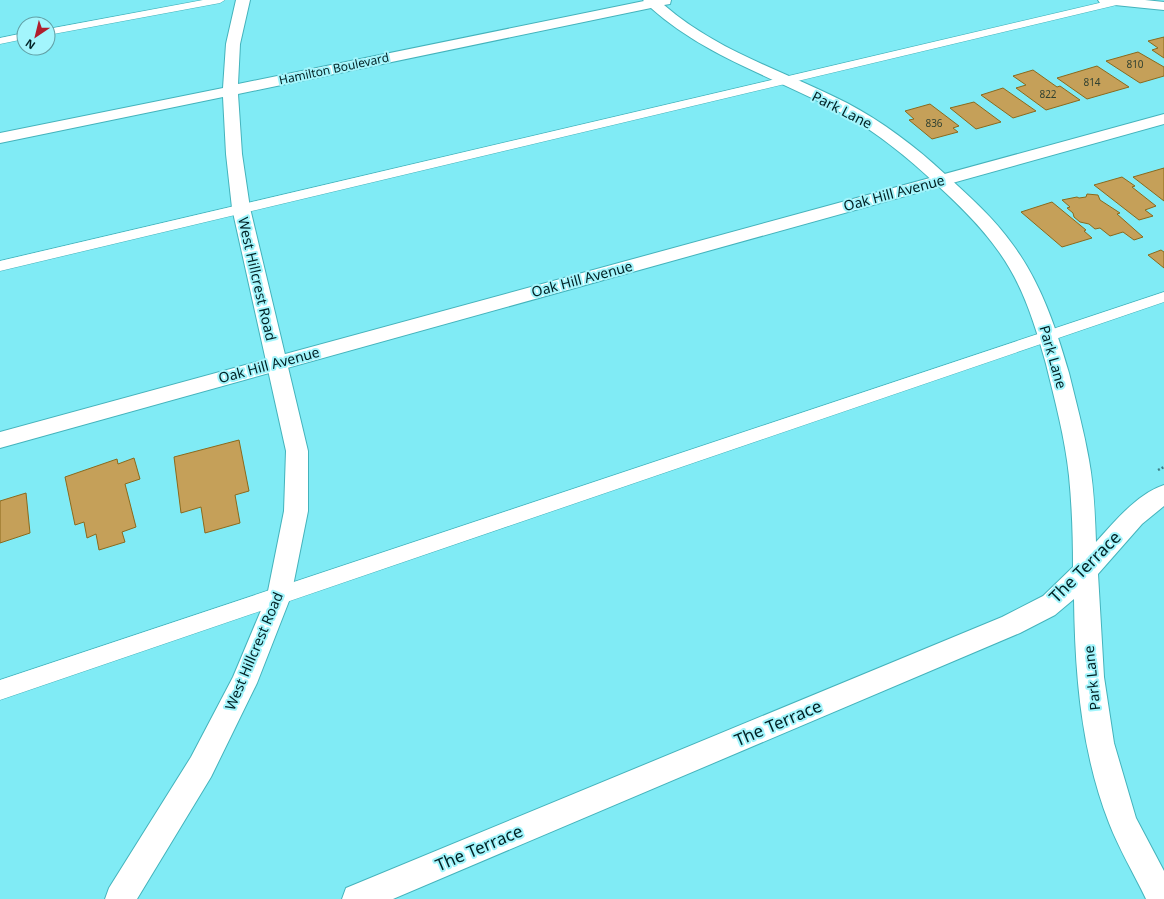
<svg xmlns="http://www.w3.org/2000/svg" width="1164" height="899" viewBox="0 0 1164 899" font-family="'Noto Sans',sans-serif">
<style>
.building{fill:#c5a059;stroke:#8b691c}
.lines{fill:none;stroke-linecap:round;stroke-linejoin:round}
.lane-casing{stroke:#44b3bc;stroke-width:1}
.street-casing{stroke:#44b3bc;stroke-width:2}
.secondary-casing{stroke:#44b3bc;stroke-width:2}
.path{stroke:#3c7f86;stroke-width:2.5;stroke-dasharray:2 2;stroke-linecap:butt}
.lane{fill:#fff;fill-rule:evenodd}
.street{fill:#fff;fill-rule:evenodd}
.secondary{fill:#fff;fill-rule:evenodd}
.labels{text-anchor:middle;stroke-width:4;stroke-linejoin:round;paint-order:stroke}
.far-number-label{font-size:10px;fill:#314131}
.far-street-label{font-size:12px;fill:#002124;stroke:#a3f5fc}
.street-label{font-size:14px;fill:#002124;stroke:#a3f5fc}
.near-street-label{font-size:17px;fill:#002124;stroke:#a3f5fc}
</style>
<rect width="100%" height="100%" fill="#80ebf5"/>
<g class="building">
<path d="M 1164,37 L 1164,58 L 1152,50 L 1158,48 L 1148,41 Z"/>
<path d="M 1138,52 L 1164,67 L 1164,76 L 1140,83 L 1106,61 Z"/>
<path d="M 1097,66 L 1129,87 L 1087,99 L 1057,78 Z"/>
<path d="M 1033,70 L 1057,87 L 1060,86 L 1080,100 L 1046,110 L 1016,88 L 1026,85 L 1013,76 Z"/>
<path d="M 1003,88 L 1036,111 L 1013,118 L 981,95 Z"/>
<path d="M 974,102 L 1001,122 L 976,129 L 950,108 Z"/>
<path d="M 930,104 L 959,126 L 953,128 L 958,132 L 932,139 L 909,120 L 914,119 L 905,111 Z"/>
<path d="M 1164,168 L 1164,201 L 1133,177 Z"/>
<path d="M 1122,177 L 1135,186 L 1132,187 L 1156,206 L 1145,210 L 1153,216 L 1139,220 L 1094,185 Z"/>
<path d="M 1087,194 L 1098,195 L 1100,200 L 1120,213 L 1117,214 L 1143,237 L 1134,240 L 1123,232 L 1110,236 L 1100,228 L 1095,229 L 1089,224 L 1080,222 L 1074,217 L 1073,213 L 1067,208 L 1070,207 L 1062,200 L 1077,197 L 1079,198 L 1086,197 Z"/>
<path d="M 1052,202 L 1086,230 L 1084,231 L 1092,238 L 1062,247 L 1021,212 Z"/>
<path d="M 1161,250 L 1164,252 L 1164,268 L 1148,255 Z"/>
<path d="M 239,440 L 249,491 L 235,495 L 240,523 L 205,533 L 201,507 L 181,513 L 174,457 Z"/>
<path d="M 134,458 L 140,479 L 125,484 L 136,527 L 122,532 L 125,542 L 99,550 L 96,534 L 87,538 L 84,522 L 75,525 L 65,477 L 117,459 L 118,464 Z"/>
<path d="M 26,493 L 30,533 L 0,543 L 0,501 Z"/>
</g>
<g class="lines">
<g class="lane-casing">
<g id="lane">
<path d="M 203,0 L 225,0 L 220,3 L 48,35 L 48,29 Z"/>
<path d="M 1112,0 L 1130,0 L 1125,3 L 0,271 L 0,261 Z"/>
<path d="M 24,33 L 24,39 L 0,44 L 0,38 Z"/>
<path d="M 1164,292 L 1164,302 L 0,700 L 0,680 Z"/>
</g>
</g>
<g class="street-casing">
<path id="street" d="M 236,0 L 250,0 L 240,44 L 238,84 L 644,1 L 643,0 L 671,0 L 670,4 L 664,5 C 718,52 785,71 847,103 C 883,122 916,147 946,175 C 970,197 994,218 1013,245 C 1041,283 1056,328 1069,373 C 1076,402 1084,431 1089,460 C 1094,487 1095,514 1096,542 C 1115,521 1137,494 1164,485 L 1164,506 L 1142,524 L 1098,574 L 1104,677 L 1114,743 L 1136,818 L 1164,871 L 1164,899 L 1146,899 C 1134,874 1119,849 1109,823 C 1081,751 1075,675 1074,599 L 1055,615 L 1020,633 L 393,899 L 342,899 L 346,888 L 1002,617 L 1043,596 L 1073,567 C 1073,537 1072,506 1069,476 C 1065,438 1055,401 1046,364 C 1035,325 1023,285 999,252 C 981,226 958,204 935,183 C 908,158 879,134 847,116 C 781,79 708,59 651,8 L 238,94 L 242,154 L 250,208 L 308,451 L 308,511 L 291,596 L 257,683 L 211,777 L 137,899 L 105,899 L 109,888 L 191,757 L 233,677 L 267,596 L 284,511 L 286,451 L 232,208 L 226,154 L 223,97 L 0,143 L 0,133 L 223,88 L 226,44 Z"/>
</g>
<g class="secondary-casing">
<g id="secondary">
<path d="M 1098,0 L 1145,0 L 1164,2 L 1164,10 L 1105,4 L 1100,3 Z"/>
<path d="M 1164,114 L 1164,124 L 0,448 L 0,432 Z"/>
</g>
</g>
<path class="path" d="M 1158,470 L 1164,467"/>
<use href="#lane" class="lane"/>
<use href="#street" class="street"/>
<use href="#secondary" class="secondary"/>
</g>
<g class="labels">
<g class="far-number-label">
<text x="1135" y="68">810</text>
<text x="1092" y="86">814</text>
<text x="1048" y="98">822</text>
<text x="934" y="127">836</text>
</g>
<g class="far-street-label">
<text transform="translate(334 69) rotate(-12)" y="4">Hamilton Boulevard</text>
</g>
<g class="street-label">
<text transform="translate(842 110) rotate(27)" y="5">Park Lane</text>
<text transform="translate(894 193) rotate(-15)" y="5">Oak Hill Avenue</text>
<text transform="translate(257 279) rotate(77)" y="5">West Hillcrest Road</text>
<text transform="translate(582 279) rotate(-15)" y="5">Oak Hill Avenue</text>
<text transform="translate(1053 357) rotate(74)" y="5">Park Lane</text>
<text transform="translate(269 365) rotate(-15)" y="5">Oak Hill Avenue</text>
<text transform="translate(254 651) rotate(-67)" y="5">West Hillcrest Road</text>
<text transform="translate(1092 678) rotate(-96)" y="5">Park Lane</text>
</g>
<g class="near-street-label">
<text transform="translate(1085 567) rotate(-45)" y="6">The Terrace</text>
<text transform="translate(778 723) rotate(-23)" y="6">The Terrace</text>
<text transform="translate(479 848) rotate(-23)" y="6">The Terrace</text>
</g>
</g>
<g transform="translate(36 36) rotate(215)"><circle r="19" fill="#a3f5fc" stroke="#62a0a6"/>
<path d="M0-3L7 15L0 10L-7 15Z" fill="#b01e2c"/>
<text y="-6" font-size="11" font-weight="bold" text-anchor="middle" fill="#002124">N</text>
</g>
</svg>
